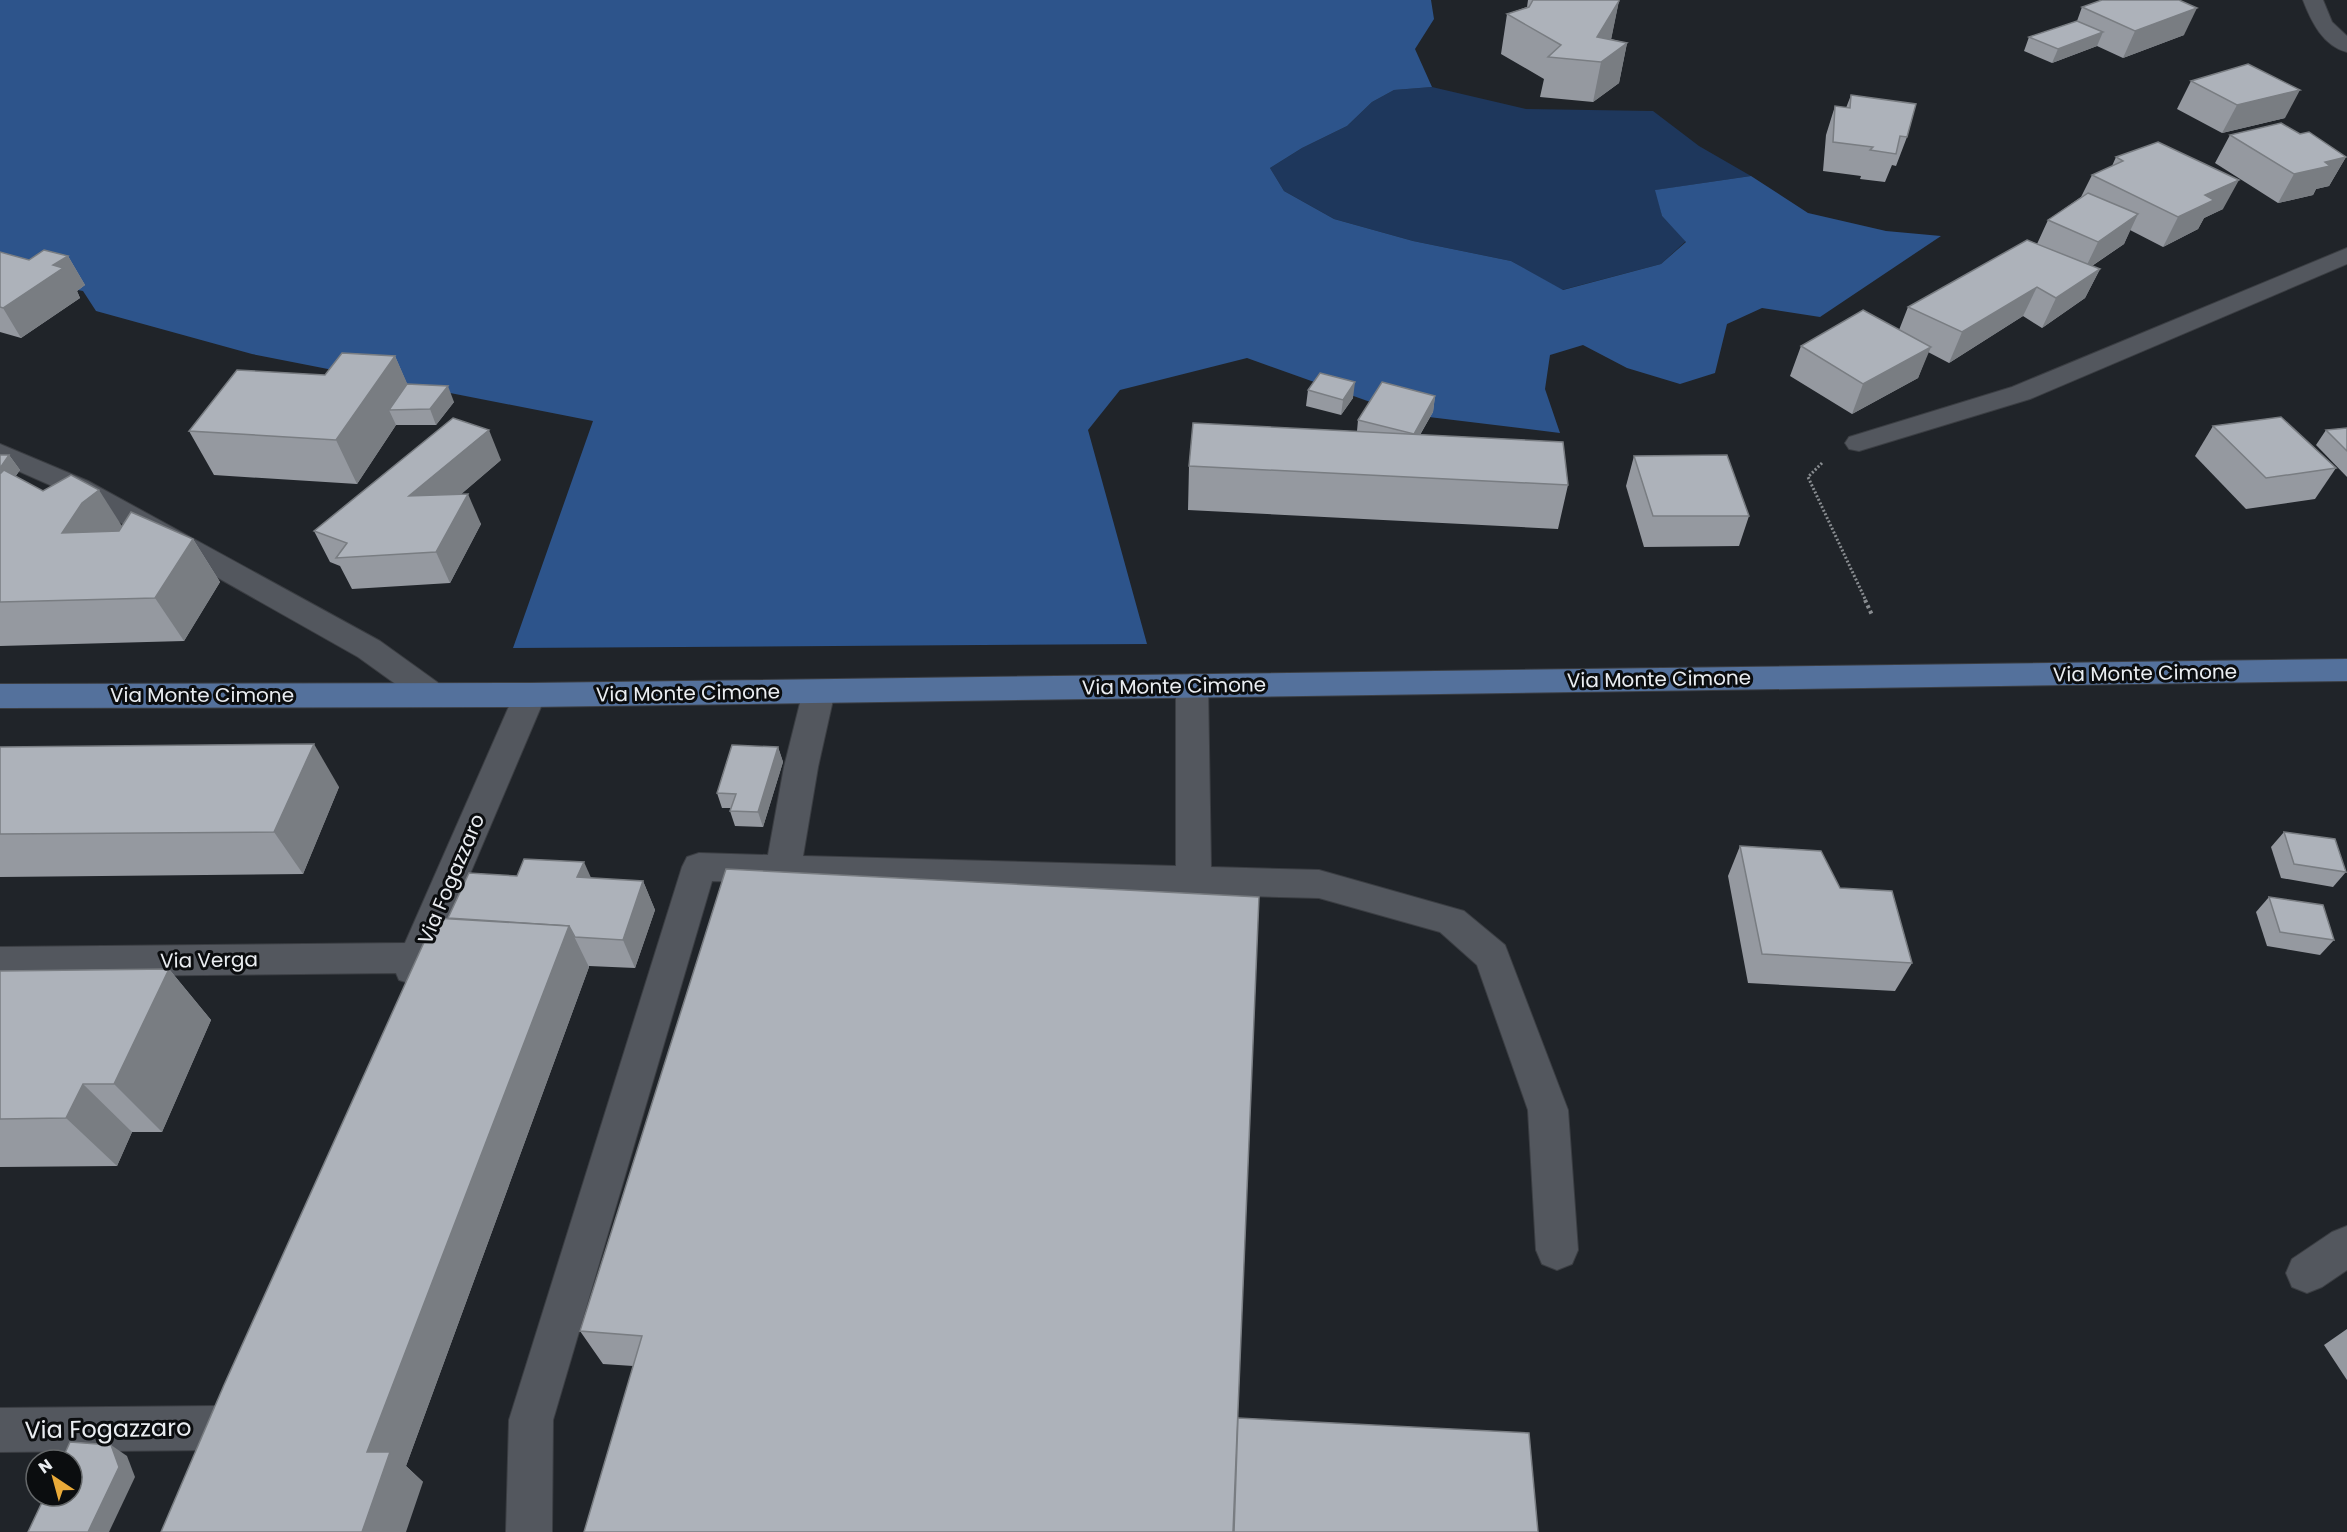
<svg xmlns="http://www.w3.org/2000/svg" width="2347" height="1532" viewBox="0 0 2347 1532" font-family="Poppins,sans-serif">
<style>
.green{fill:#1e375c}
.forest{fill:#2d548b}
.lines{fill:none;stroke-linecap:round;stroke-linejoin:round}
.lane-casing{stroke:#3b3e43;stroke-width:2}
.street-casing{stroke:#3b3e43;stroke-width:2}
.primary-casing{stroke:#3b3e43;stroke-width:2}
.path-far1{stroke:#898d91;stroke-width:3;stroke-dasharray:2 2;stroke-linecap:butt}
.path{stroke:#898d91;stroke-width:4;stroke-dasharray:3 3;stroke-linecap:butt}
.lane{fill:#53575e;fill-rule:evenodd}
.street{fill:#53575e;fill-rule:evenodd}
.primary{fill:#54719c;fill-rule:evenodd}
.wall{fill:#9599a0}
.shaded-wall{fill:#797d82}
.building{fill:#adb2ba;stroke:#797d82;stroke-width:1.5}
.labels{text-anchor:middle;stroke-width:6;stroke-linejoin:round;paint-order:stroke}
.street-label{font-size:20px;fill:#eaedf1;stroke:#0b0d0f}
.near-street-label{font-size:24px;fill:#eaedf1;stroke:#0b0d0f}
</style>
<rect width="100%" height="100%" fill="#202429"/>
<path class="green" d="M 1432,87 L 1526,109 L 1653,111 L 1699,146 L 1751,176 L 1656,190 L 1662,216 L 1686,241 L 1661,264 L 1562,290 L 1511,261 L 1413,241 L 1334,219 L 1284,191 L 1270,168 L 1302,148 L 1347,126 L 1372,102 L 1394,90 Z"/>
<path class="forest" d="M 0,0 L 1431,0 L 1434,19 L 1415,49 L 1432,87 L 1394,90 L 1372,102 L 1347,126 L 1302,148 L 1270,168 L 1284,191 L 1334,219 L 1413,241 L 1511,261 L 1563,290 L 1661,264 L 1686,242 L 1662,216 L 1655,190 L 1751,176 L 1808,213 L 1886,231 L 1941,236 L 1820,317 L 1762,308 L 1727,324 L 1715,373 L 1680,384 L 1627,368 L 1583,345 L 1550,355 L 1545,389 L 1560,433 L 1404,414 L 1247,358 L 1120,390 L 1088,430 L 1147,644 L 513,648 L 593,421 L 252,354 L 96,311 L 83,291 L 0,275 Z"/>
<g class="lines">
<g class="lane-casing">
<path id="lane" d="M 1192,674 L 1203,677 L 1208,685 L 1211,867 L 1319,870 L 1464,911 L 1505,945 L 1568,1110 L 1578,1250 L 1572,1264 L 1557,1270 L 1542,1264 L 1536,1250 L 1528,1110 L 1477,965 L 1440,932 L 1319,898 L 712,881 L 553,1420 L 552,1532 L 506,1532 L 509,1420 L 682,867 L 687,857 L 699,853 L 768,855 L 784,767 L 803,691 L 808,683 L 819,680 L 830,683 L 835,691 L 818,767 L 803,856 L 1176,866 L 1176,685 L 1181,677 Z"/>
</g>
<g class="street-casing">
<g id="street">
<path d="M 2303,0 L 2323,0 L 2332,22 L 2347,36 L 2347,52 C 2323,46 2311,21 2303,0 Z"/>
<path d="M 2347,248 L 2347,264 L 2030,399 L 1859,451 L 1849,449 L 1845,443 L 1849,437 L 2012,387 Z"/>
<path d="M 0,444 L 88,481 L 380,641 L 444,687 L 449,695 L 444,703 L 433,707 L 422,703 L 358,657 L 68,493 L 0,463 Z"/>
<path d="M 530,683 L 541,687 L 546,695 L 425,980 L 412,984 L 399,980 L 396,973 L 0,977 L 0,947 L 405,943 L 514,695 L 519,687 Z"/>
<path d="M 2347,1226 L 2347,1270 L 2322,1287 L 2307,1293 L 2292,1287 L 2286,1273 L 2292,1259 L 2332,1232 Z"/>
<path d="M 216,1406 L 232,1412 L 238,1428 L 232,1444 L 216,1450 L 0,1452 L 0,1408 Z"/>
</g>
</g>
<g class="primary-casing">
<path id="primary" d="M 2347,659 L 2347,681 L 530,707 L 0,708 L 0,684 L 530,683 Z"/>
</g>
<path class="path-far1" d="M 1822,463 L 1808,477 L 1866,601"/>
<path class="path" d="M 1865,600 L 1872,615"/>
<use href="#lane" class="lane"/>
<use href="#street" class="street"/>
<use href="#primary" class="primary"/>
</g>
<g class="wall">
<path d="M 1528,0 L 1619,0 L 1611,39 L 1627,43 L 1619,83 L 1593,102 L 1540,97 L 1544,79 L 1501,54 L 1507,14 L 1527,7 Z"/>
<path d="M 2082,7 L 2184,35 L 2123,58 L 2097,46 L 2052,63 L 2024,51 L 2029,37 L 2077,21 Z"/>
<path d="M 2191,81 L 2285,118 L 2222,133 L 2177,109 Z"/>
<path d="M 1851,95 L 1907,137 L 1896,166 L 1892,165 L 1885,182 L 1860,179 L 1861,176 L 1823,171 L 1826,135 L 1835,106 L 1846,108 Z"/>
<path d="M 2300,134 L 2346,157 L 2329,186 L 2316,189 L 2313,195 L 2278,203 L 2215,163 L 2230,135 Z"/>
<path d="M 2116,157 L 2223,209 L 2204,218 L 2198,229 L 2163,247 L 2130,230 L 2124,244 L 2092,266 L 2100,269 L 2085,298 L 2042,328 L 2023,316 L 1949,363 L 1928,352 L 1918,378 L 1852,414 L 1790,376 L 1801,346 L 1899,330 L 1908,307 L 2037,244 L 2048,220 L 2081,197 L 2092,175 L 2112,166 Z"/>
<path d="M 0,252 L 29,260 L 68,256 L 85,285 L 77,291 L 80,298 L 21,338 L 0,332 Z"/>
<path d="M 395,356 L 407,384 L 454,402 L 436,425 L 396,425 L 357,484 L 214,475 L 189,431 L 325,375 Z"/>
<path d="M 1308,390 L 1353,398 L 1341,415 L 1306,406 Z"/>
<path d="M 1435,396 L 1433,412 L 1420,435 L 1568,485 L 1558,529 L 1188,510 L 1189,466 L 1357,431 L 1358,420 Z"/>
<path d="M 2213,426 L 2336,468 L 2315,499 L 2246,509 L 2195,456 Z"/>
<path d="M 2347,428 L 2347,477 L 2316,445 L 2326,430 Z"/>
<path d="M 0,455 L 9,455 L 20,470 L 15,477 L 43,491 L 122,526 L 193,539 L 220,582 L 184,641 L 0,646 Z"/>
<path d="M 1634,456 L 1749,516 L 1739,546 L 1644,547 L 1626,486 Z"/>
<path d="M 501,460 L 461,494 L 481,524 L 450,583 L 352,589 L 340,566 L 330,562 L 314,531 Z"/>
<path d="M 0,747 L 339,787 L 303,874 L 0,877 Z"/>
<path d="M 778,747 L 783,762 L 763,827 L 735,826 L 730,811 L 731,808 L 722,808 L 717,793 Z"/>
<path d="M 2284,832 L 2346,872 L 2333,887 L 2281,878 L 2271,847 Z"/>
<path d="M 1740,846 L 1840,888 L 1912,963 L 1895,991 L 1748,983 L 1728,876 Z"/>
<path d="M 726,869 L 1238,1418 L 1538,1532 L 1234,1532 L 633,1366 L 603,1364 L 580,1331 Z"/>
<path d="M 517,876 L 591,878 L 643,881 L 655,910 L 635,968 L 589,966 L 589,967 L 406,1466 L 423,1482 L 161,1532 L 448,918 Z"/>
<path d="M 2269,897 L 2334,940 L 2320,955 L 2267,946 L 2256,912 Z"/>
<path d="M 169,969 L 211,1020 L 162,1132 L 132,1132 L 117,1166 L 0,1167 L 0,971 Z"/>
<path d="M 2347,1329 L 2347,1380 L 2324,1345 Z"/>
</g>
<g class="shaded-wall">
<path d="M 1619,1 L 1611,40 L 1597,37 Z"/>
<path d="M 2197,8 L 2184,35 L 2123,58 L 2135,31 Z"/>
<path d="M 2103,32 L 2097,46 L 2052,63 L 2058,49 Z"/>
<path d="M 1627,43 L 1619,83 L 1593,102 L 1601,62 Z"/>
<path d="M 2300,90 L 2285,118 L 2222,133 L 2237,105 Z"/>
<path d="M 2346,157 L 2329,186 L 2316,189 L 2313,195 L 2278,203 L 2294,174 L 2325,162 Z"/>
<path d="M 2239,180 L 2223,209 L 2204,218 L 2198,229 L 2163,247 L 2178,217 L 2205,195 Z"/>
<path d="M 2138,214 L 2124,244 L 2084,271 L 2098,242 Z"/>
<path d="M 68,256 L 85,285 L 77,291 L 80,298 L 21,338 L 3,308 L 53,265 Z"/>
<path d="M 2100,269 L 2085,298 L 2042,328 L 2056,298 Z"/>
<path d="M 2037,287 L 2023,316 L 1949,363 L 1962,332 Z"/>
<path d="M 1931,347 L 1918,378 L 1852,414 L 1863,384 Z"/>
<path d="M 395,356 L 414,399 L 389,410 L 396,425 L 357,484 L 336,440 Z"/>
<path d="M 1355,382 L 1353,398 L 1341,415 L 1343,400 Z"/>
<path d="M 448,386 L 454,402 L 436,425 L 430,409 Z"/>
<path d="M 1435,396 L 1433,412 L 1411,450 L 1413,435 Z"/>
<path d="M 489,430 L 501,460 L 423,527 L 409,496 Z"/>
<path d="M 9,455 L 20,470 L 0,498 L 0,468 Z"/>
<path d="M 99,490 L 127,534 L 62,533 L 82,503 Z"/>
<path d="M 468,494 L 481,524 L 450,583 L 436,552 Z"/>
<path d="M 193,539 L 220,582 L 184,641 L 155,598 Z"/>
<path d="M 314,744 L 339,787 L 303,874 L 274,832 Z"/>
<path d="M 778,747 L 783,762 L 763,827 L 758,812 Z"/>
<path d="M 584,862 L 597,891 L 577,877 Z"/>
<path d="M 643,881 L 655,910 L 635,968 L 623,940 Z"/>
<path d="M 569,926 L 589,967 L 406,1466 L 423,1482 L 406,1532 L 362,1532 L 367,1452 Z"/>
<path d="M 169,969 L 211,1020 L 162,1132 L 114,1084 Z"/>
<path d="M 83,1084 L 132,1132 L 117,1166 L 66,1118 Z"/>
<path d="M 111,1445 L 127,1456 L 135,1477 L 109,1532 L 88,1532 Z"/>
</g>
<g class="building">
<path d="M 1533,0 L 1619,0 L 1619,1 L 1597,37 L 1627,43 L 1601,62 L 1548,57 L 1561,45 L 1507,14 L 1529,7 Z"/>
<path d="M 2102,0 L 2179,0 L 2197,8 L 2135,31 L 2082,7 Z"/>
<path d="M 2077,21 L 2103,32 L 2058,49 L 2029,37 Z"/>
<path d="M 2248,64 L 2300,90 L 2237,105 L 2191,81 Z"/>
<path d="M 1851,95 L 1916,104 L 1907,137 L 1900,136 L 1896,154 L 1870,150 L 1873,147 L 1833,142 L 1835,106 L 1850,108 Z"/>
<path d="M 2281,123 L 2300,134 L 2309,132 L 2346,157 L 2325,162 L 2330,166 L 2294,174 L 2230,135 Z"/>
<path d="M 2158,142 L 2239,180 L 2205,195 L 2214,200 L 2178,217 L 2092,175 L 2123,161 L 2116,157 Z"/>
<path d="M 2088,193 L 2138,214 L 2098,242 L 2048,220 Z"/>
<path d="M 2027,240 L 2100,269 L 2056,298 L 2037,287 L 1962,332 L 1908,307 Z"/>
<path d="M 44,250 L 68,256 L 53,265 L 63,268 L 3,308 L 0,307 L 0,252 L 29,260 Z"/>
<path d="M 1863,310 L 1931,347 L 1863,384 L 1801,346 Z"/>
<path d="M 342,353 L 395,356 L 336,440 L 189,431 L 237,370 L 325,375 Z"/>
<path d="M 1320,373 L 1355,382 L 1343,400 L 1308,390 Z"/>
<path d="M 1382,382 L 1435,396 L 1414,434 L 1358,420 Z"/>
<path d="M 407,384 L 448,386 L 430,409 L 389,410 Z"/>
<path d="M 2281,417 L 2336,468 L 2266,478 L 2213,426 Z"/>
<path d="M 453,418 L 489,430 L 409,496 L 468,494 L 436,552 L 336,558 L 347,543 L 314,531 Z"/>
<path d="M 1193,423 L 1563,442 L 1568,485 L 1189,466 Z"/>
<path d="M 2347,428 L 2347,451 L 2326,430 Z"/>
<path d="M 0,455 L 9,455 L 0,468 Z"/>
<path d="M 1727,455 L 1749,516 L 1653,516 L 1634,456 Z"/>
<path d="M 4,470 L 43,491 L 71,475 L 99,490 L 82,503 L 62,533 L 119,531 L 131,512 L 193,539 L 155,598 L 0,602 L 0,474 Z"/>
<path d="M 314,744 L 274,832 L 0,834 L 0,747 Z"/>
<path d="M 732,745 L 778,747 L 758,812 L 730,811 L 736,794 L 717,793 Z"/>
<path d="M 2284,832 L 2335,839 L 2346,872 L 2294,864 Z"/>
<path d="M 1740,846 L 1821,851 L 1840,888 L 1892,891 L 1912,963 L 1762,954 Z"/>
<path d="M 524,859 L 584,862 L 577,877 L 643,881 L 623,940 L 575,937 L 569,926 L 448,918 L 469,873 L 517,876 Z"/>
<path d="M 726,869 L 1259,897 L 1233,1532 L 584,1532 L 642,1336 L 580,1331 Z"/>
<path d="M 2269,897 L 2323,905 L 2334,940 L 2280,932 Z"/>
<path d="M 435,918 L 569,926 L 367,1452 L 390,1452 L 362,1532 L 161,1532 L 224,1385 Z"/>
<path d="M 169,969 L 114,1084 L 83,1084 L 66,1118 L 0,1119 L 0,971 Z"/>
<path d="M 1238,1418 L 1529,1433 L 1538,1532 L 1234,1532 Z"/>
<path d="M 70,1442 L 111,1445 L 119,1467 L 88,1532 L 28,1532 L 45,1496 L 72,1496 L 72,1460 L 62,1460 Z"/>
</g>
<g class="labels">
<g class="street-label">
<text transform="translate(2145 673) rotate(-1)" y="7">Via Monte Cimone</text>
<text transform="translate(1659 679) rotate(-1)" y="7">Via Monte Cimone</text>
<text transform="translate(1174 686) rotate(-1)" y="7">Via Monte Cimone</text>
<text transform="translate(688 693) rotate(-1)" y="7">Via Monte Cimone</text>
<text x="202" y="702">Via Monte Cimone</text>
<text transform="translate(451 879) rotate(-67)" y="7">Via Fogazzaro</text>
<text transform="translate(209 960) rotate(-1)" y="7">Via Verga</text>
</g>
<g class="near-street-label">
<text transform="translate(108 1429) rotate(-1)" y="8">Via Fogazzaro</text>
</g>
</g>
<g transform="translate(54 1478) rotate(324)"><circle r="28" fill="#0b0d0f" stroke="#646769" stroke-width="1.5"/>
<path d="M0-4.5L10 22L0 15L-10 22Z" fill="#eaaa39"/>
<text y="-9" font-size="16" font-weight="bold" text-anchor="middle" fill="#eaedf1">N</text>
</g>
</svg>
